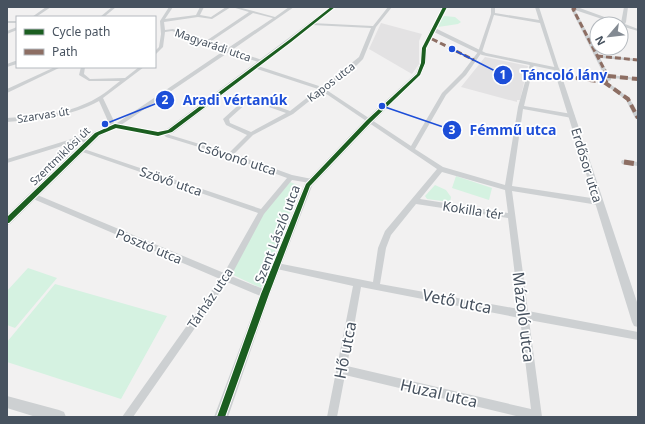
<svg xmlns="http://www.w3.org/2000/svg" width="645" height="424" viewBox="0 0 645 424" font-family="'Noto Sans',sans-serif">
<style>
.education{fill:#e3e2e3}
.green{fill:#d5f2e1}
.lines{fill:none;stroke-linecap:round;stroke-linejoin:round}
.minor{fill:#cdd0d2;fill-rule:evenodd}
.tertiary{fill:#cdd0d2;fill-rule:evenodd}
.quiet-far2{stroke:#8d6e63;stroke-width:3;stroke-dasharray:6 3;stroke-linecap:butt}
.quiet-far1{stroke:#8d6e63;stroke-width:4;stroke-dasharray:8 4;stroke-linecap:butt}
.quiet{stroke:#8d6e63;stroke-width:5;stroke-dasharray:10 5;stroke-linecap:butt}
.cycleway-casing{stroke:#fff;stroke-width:2}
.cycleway{fill:#1b5e20;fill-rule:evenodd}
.labels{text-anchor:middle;stroke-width:3.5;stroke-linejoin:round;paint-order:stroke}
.far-street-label{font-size:11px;fill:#47525f;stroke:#fff}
.street-label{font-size:13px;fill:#47525f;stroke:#fff}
.near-street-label{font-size:16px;fill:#47525f;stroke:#fff}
.leader{fill:none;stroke:#1d4ed8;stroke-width:1.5}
.callout-dot{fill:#1d4ed8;stroke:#fff;stroke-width:1.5}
.mark-label{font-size:12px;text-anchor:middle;font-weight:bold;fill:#fff}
.callout-label{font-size:14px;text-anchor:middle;font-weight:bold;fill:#1d4ed8;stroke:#fff;stroke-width:3.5;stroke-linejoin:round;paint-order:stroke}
</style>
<rect width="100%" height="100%" fill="#f2f1f1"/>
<g class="education">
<path d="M 381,23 L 422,34 L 419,41 L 419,64 L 412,74 L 369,49 Z"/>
<path d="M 485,57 L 528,66 L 520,100 L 517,100 L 517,102 L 461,87 Z"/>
</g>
<g class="green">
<path d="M 444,16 L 455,17 L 461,22 L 458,24 L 438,27 L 441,18 Z"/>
<path d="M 456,176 L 492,188 L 489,200 L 452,188 Z"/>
<path d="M 290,182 L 300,186 L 261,288 L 231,274 L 263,214 Z"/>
<path d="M 435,185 L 446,190 L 451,197 L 450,202 L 427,199 L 425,196 Z"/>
<path d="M 28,268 L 57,278 L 15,328 L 7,325 L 7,291 Z"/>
<path d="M 55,284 L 167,316 L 121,399 L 7,362 L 7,342 Z"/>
</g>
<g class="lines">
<g class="minor">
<path d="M 46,7 L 51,7 L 36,17 L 32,17 Z"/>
<path d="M 112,7 L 116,7 L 104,17 L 100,17 Z"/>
<path d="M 169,7 L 173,7 L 165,19 L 196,15 L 200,7 L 204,7 L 200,15 L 211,17 L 226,7 L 231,7 L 212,19 L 198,17 L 164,22 L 165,30 L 173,29 L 206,41 L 249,12 L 232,7 L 238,7 L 275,17 L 289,7 L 294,7 L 232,50 L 265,61 L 265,63 L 261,63 L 229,52 L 118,127 L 109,128 L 107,119 L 99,101 C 71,117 39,119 7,122 L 7,118 C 34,116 62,115 87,103 C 99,98 110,89 120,81 L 89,81 L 79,75 L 81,67 L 85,67 L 84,74 L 90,79 L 125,78 L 139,67 L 144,67 L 103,98 L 113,119 L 114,125 L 225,50 L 172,31 L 165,32 L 163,47 L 155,55 L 155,51 L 159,47 L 161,34 L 160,21 ZM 253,13 L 273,18 L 228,48 L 210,42 Z"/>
<path d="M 388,7 L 392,7 L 376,27 L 363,59 L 357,65 L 325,89 L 411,146 L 442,93 L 462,73 L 478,52 L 491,14 L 491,7 L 495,7 L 495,13 L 539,20 L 535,7 L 539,7 L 559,69 L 559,70 L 555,69 L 540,23 L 494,15 L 482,52 L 466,75 L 446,95 L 415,149 L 443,167 L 505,185 L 518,107 L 530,64 L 534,63 L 534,64 L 524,106 L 572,114 L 575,116 L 572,118 L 523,109 L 512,186 L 598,199 L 601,202 L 598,205 L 512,191 L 528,311 L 638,332 L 638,340 L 529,320 L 542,417 L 520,417 L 345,375 L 337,417 L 327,417 L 353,286 L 277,269 L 274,268 L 273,266 L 274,264 L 277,263 L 373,282 L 378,248 L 385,231 L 437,169 L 322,91 L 293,114 L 253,135 L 234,154 L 292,175 L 312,179 L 313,181 L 310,183 L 292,180 L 264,214 L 231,276 L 268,291 L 269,294 L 268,297 L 265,298 L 227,282 L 133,417 L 122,417 L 220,279 L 31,198 L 30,196 L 31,194 L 35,194 L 224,273 L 258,213 L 77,150 L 76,149 L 79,147 L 81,148 L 261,209 L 287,178 L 228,156 L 166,137 L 162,133 L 163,132 L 167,132 L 170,135 L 229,153 L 247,135 L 226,125 L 223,119 L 245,99 L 252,97 L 290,111 L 318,89 L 254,68 L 254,66 L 258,66 L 322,87 L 359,57 L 371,28 L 312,25 L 311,25 L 311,23 L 373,26 ZM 249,101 L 252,101 L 286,113 L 251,132 L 230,123 L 229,119 ZM 442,172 L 505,190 L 508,213 L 420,199 ZM 416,204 L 508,218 L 519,309 L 380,284 L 386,248 L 391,235 ZM 361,287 L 520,318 L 531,409 L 347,366 Z"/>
<path d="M 443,7 L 447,7 L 435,29 L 432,30 L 431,29 Z"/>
<path d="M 571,7 L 577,7 L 621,23 L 624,7 L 628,7 L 626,22 L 625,24 L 638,29 L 638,31 L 621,26 L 621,24 L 617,24 L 575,10 L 599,55 L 638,59 L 638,61 L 600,58 L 609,75 L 638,78 L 638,80 L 611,78 L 611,80 L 607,82 C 621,92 638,101 638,120 L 635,118 L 626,100 L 603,83 L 576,79 L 574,78 L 576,77 L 603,80 L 606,79 L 571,9 L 572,8 Z"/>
<rect x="7" y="21" width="10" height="2"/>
<path d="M 17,27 L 17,30 L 7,34 L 7,31 Z"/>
<path d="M 15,61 L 17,61 L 17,64 L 7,67 L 7,64 Z"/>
<path d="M 55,67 L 61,67 L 7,93 L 7,89 Z"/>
<path d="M 78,137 L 90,140 L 91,141 L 88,143 L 78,141 L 7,163 L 7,159 Z"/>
<path d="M 622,160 L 638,162 L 638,166 L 622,164 L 621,162 Z"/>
</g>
<g class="tertiary">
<path d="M 330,7 L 335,7 L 292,42 L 173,133 L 158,136 L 116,128 L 100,136 L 10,224 L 7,225 L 7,215 L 94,132 L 115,124 L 158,132 L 167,129 Z"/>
<path d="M 431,28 L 435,28 L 486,53 L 559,68 L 638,305 L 638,327 L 634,326 L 632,322 L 554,70 L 482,55 L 434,32 L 427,48 L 426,63 L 421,75 L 372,123 L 312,186 L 270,294 L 228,417 L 214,417 L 260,294 L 305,183 L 366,119 L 416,73 L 420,63 L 421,48 Z"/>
<path d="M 7,396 L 59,410 L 64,412 L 66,417 L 36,417 L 7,408 Z"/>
</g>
<g class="quiet-far2">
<path d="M 576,8 L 573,9 L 604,69"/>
<path d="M 432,39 L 474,60"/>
<path d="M 597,56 L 638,60"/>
</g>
<g class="quiet-far1">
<path d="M 608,76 L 638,79"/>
<path d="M 576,78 L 604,82 L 609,79 L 603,68"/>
<path d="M 604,82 L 628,99 L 638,118"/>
</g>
<path class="quiet" d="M 624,162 L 638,164"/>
<g class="cycleway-casing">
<g id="cycleway">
<path d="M 331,7 L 335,7 L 291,42 L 172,132 L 158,136 L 116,128 L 99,135 L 9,223 L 7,223 L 7,217 L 95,133 L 115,124 L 158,132 L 168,130 L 289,40 Z"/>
<path d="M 443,7 L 447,7 L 426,48 L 425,63 L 420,75 L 371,122 L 310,186 L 269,294 L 225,417 L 217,417 L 261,294 L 306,184 L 367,120 L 417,74 L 421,63 L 422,48 Z"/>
</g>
</g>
<use href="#cycleway" class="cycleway"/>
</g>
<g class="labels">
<g class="far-street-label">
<text transform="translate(213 45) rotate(19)" y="4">Magyarádi utca</text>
<text transform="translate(331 82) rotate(-38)" y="4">Kapos utca</text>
<text transform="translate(43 115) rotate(-9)" y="4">Szarvas út</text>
<text transform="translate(60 156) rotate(-44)" y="4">Szentmiklósi út</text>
</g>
<g class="street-label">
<text transform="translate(237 158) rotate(18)" y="5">Csővonó utca</text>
<text transform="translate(587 165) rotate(73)" y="5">Erdősor utca</text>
<text transform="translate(171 181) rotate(19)" y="5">Szövő utca</text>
<text transform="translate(473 210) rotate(9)" y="5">Kokilla tér</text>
<text transform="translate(277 234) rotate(-69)" y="5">Szent László utca</text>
<text transform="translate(149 246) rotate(23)" y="5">Posztó utca</text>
<text transform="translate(210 298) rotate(-56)" y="5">Tárház utca</text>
</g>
<g class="near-street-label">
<text transform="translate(457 301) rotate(11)" y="6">Vető utca</text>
<text transform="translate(524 317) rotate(83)" y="6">Mázoló utca</text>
<text transform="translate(345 350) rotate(-79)" y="6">Hő utca</text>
<text transform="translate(439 393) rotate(13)" y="6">Huzal utca</text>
</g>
</g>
<path class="leader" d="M452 49L503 75M105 124L165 100M382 106L452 130"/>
<g class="callout-dot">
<circle cx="452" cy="49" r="4"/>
<circle cx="105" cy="124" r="4"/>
<circle cx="382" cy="106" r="4"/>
<circle cx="503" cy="75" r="10"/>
<circle cx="165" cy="100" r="10"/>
<circle cx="452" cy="130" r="10"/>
</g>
<g class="mark-label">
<text x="503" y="79">1</text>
<text x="165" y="104">2</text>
<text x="452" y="134">3</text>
</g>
<g class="callout-label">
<text x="564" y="80">Táncoló lány</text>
<text x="235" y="105">Aradi vértanúk</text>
<text x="513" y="135">Fémmű utca</text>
</g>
<rect width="645" height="424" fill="none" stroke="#47525f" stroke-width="16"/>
<rect x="16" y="16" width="140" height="52" fill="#ffffff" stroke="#b5babf"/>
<rect x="24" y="29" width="20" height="6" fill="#1b5e20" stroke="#b5babf"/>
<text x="52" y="36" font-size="12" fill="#47525f">Cycle path</text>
<rect x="24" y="49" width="20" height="6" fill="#8d6e63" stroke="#b5babf"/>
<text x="52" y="56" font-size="12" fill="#47525f">Path</text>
<g transform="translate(609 36) rotate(242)"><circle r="19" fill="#ffffff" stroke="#b5babf"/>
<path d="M0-3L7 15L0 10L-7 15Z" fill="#838a92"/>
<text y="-6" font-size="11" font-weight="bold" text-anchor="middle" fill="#47525f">N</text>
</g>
</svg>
